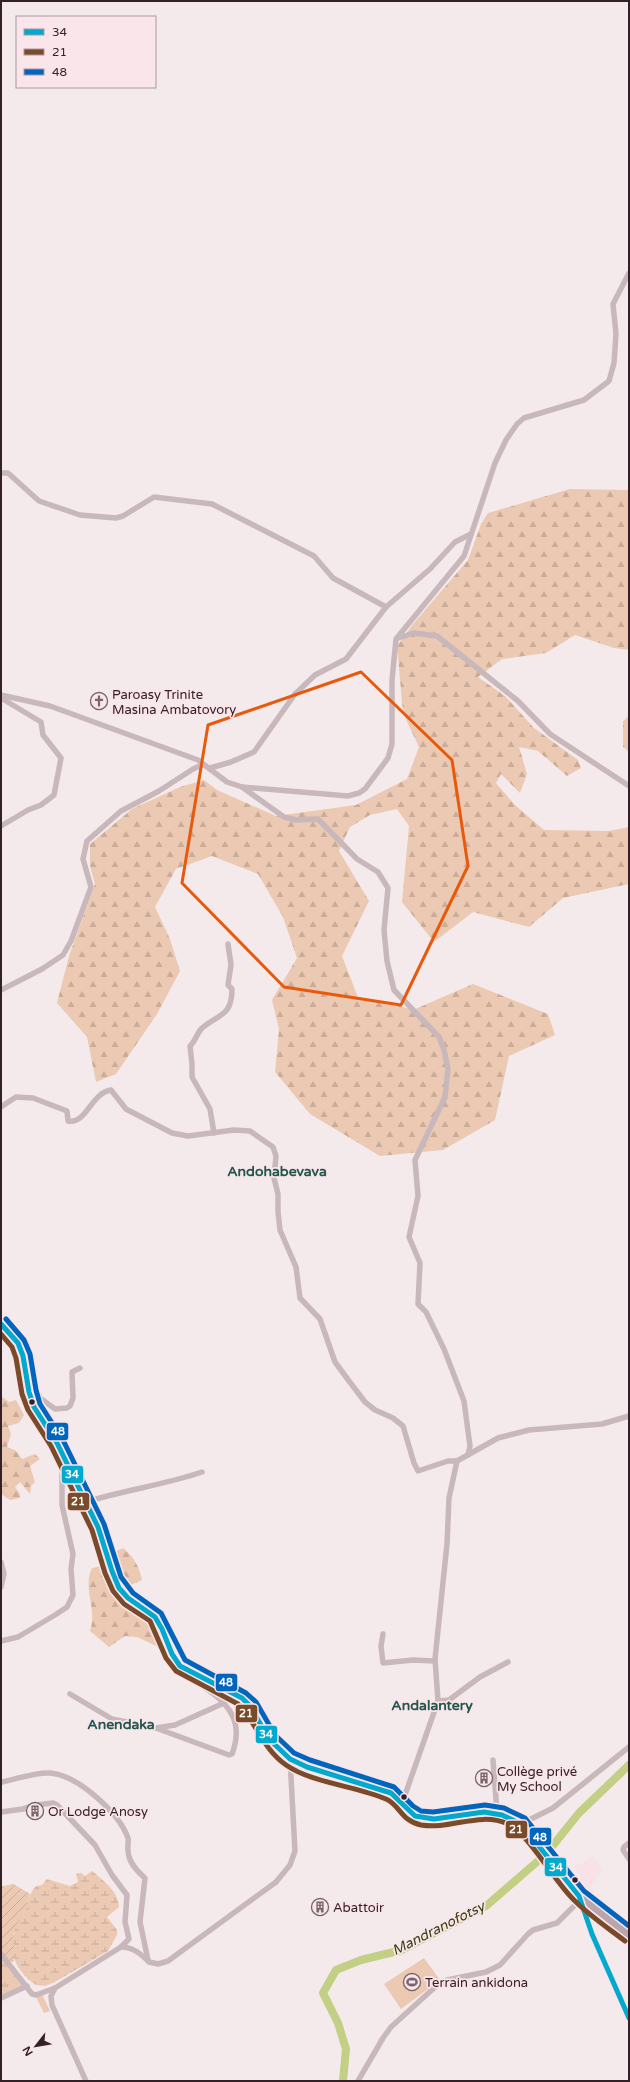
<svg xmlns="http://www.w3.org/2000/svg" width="630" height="2082" viewBox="0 0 630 2082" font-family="'Varela Round',sans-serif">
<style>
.built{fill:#f8e1e7}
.grass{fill:#ebc9b2}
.forest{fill:url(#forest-firs)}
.wetland{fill:url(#wetland-marsh)}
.park{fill:url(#park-tufts)}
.garden{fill:url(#garden-furrows)}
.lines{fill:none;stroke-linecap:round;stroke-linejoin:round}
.river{stroke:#c2cf84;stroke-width:8}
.minor{stroke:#c8b8bc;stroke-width:5.5}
.major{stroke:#b9a5ab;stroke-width:7}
.bus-1-casing{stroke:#f9e5ea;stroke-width:8}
.bus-2-casing{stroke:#f9e5ea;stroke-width:8}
.bus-3-casing{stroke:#f9e5ea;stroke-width:8}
.bus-1{stroke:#00a9ce;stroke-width:5}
.bus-2{stroke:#7a4b2a;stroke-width:5}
.bus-3{stroke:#0065bd;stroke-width:5}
.marked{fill:none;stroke:#e8590c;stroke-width:3;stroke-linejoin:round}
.bus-dot{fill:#332127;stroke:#f9e5ea;stroke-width:1.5}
.labels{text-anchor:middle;stroke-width:3.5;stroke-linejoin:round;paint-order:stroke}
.poi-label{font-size:13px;fill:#332127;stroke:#f9e5ea;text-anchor:start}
.neighbourhood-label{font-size:14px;font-weight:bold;fill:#21574d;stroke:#f9e5ea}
.water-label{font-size:14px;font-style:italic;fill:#353e11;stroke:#f9e5ea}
.line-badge{stroke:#f9e5ea;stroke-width:1.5}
.badge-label{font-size:11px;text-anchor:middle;font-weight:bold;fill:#fff}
</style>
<defs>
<pattern id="forest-firs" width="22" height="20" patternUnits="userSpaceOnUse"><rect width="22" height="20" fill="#ebc9b2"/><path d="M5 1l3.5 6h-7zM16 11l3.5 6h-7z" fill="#caac99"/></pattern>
<pattern id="wetland-marsh" width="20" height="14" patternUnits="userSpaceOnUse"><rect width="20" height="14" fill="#ebc9b2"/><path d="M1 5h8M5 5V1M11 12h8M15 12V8" fill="none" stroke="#caac99"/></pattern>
<pattern id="park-tufts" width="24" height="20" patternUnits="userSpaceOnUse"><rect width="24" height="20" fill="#ebc9b2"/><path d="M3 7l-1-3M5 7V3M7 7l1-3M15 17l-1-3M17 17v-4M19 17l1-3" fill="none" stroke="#caac99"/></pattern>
<pattern id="garden-furrows" width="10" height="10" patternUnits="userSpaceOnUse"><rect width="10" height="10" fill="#ebc9b2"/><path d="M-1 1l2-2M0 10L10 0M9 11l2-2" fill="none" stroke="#caac99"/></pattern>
</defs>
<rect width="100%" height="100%" fill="#f4eaec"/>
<path class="built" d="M 592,1856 L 603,1870 L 594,1878 L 597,1880 L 591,1886 L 595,1892 L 587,1898 L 575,1883 L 582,1878 L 574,1867 L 579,1863 L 580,1865 Z"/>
<g class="grass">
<path d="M 424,1958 L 440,1980 L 401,2009 L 384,1984 Z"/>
<path d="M 42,1994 L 50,2011 L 44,2013 L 36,1997 Z"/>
</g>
<g class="forest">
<path d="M 570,489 L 629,490 L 629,650 L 614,648 L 575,635 L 546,653 L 502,659 L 478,677 L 505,696 L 534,728 L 578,760 L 581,768 L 567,776 L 538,751 L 519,747 L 527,774 L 520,793 L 501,774 L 496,783 L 515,805 L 544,830 L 609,831 L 629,827 L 629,884 L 563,898 L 529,927 L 473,912 L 434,942 L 402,902 L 409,826 L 397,809 L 370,815 L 350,827 L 339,851 L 369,901 L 342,956 L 359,1000 L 393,1004 L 413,1010 L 473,984 L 548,1014 L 555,1035 L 509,1056 L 495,1120 L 443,1150 L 380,1156 L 310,1114 L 275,1072 L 279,1029 L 272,1000 L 297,958 L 283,917 L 258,874 L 212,856 L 176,869 L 155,907 L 170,939 L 180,971 L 157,1014 L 116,1074 L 96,1082 L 87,1037 L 57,1003 L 69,956 L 95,884 L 90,866 L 90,844 L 132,809 L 180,787 L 204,780 L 217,790 L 276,816 L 356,805 L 407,779 L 419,747 L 403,713 L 397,646 L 413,624 L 468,560 L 481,524 L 488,513 Z"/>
<path d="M 629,716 L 629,752 L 623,747 L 623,721 Z"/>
<path d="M 1,1396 L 9,1402 L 16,1400 L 24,1415 L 19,1423 L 8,1426 L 11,1434 L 7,1447 L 15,1450 L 22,1459 L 35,1454 L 40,1459 L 30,1466 L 35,1482 L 31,1486 L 30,1494 L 20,1482 L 15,1487 L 20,1494 L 20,1498 L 10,1500 L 1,1494 Z"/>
<path d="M 123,1548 C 134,1557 139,1566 142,1580 L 131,1585 L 135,1592 L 131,1594 C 120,1581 111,1570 114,1552 Z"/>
<path d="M 107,1565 L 116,1586 L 149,1612 L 160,1627 L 167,1651 L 137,1637 L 125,1636 L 109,1647 L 90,1631 C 98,1609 82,1590 92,1568 Z"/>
</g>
<path class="wetland" d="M 92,1871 C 103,1880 119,1892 119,1907 L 107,1917 L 117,1930 L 117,1935 L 108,1951 L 55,1982 L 45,1986 L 36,1985 C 18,1973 8,1955 14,1932 C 15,1925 22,1918 25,1911 C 29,1902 29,1893 36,1886 L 42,1885 L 47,1879 L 70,1886 L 78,1882 L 76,1874 L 81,1873 L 85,1876 Z"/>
<path class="park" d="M 13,1884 L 30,1894 L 26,1909 L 13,1933 L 14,1962 L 7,1961 L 25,1986 L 1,1995 L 1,1887 Z"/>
<path class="garden" d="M 13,1884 L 30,1894 L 26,1909 L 13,1933 L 14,1962 L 6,1961 L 1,1954 L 1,1887 Z"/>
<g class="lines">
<path class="river" d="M 343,2081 L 346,2049 L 338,2023 L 323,1993 L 336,1970 L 361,1960 L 402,1950 L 486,1906 L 546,1854 L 579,1813 L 629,1765"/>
<g class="minor">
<path d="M 1,473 L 8,473 L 39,501 L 80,515 L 116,518 L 123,516 L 154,497 L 212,504 L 314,556 L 333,578 L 386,607 L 346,659 L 315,675 L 295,694 L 254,752 L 231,762 L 210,768"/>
<path d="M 386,607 L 430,569 L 455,542 L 471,534"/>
<path d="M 398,638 L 414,633 L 437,636 L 518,701 L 550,734 L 629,786"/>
<path d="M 1,695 L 50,706 L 198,760 L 227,782 L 242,787 L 348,796 L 359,793 L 365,789 L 388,758 L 392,744 L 392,680 L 396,639 L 464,556 L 495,463 L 506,440 L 517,424 L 524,418 L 584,400 L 609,381 L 614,363 L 616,334 L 613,304 L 629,273"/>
<path d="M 1,698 L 41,722 L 43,735 L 61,758 L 54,795 L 41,805 L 28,810 L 1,826"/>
<path d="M 242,787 L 284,817 L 296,820 L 318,819 L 357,859 L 378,872 L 388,888 L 384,930 L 387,961 L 394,990 L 439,1037 L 444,1050 L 448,1069 L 445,1097 L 415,1160 L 418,1196 L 409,1237 L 420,1263 L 418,1304 L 426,1312 L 444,1349 L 464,1401 L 470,1446 L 468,1455"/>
<path d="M 1,990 L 42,969 L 63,955 L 71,941 L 91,887 L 83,859 L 87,841 L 121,811 L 159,791 L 193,769 L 202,765"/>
<path d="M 1,1107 L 16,1097 L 33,1098 L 67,1111 L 68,1121 C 86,1125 91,1093 111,1090 L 126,1109 L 172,1133 L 188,1136 L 234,1130 L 250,1131 L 273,1147 L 276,1156 L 274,1178 L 278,1194 L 278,1212 L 280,1230 L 296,1267 L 300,1298 L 320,1319 L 335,1362 L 349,1381 L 365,1402 L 375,1410 L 393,1418 L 403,1426 L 414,1463 L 418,1471 L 448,1461 L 457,1461 L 449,1498 L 447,1544 L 435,1659 L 438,1701 L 405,1795 L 400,1800"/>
<path d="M 214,1133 L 210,1109 L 192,1077 L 192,1064 L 190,1046 C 196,1041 196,1034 202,1028 C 218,1014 232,1017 232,989 L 228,985 L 231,965 L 228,944"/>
<path d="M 28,1382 L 36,1388 L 40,1398 L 55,1409 L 67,1408 L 70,1406 L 73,1398 L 72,1372 L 80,1368"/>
<path d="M 457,1461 L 498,1438 L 529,1430 L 602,1424 L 629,1416"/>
<path d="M 86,1502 C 124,1490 164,1485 202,1472"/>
<path d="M 1,1562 L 4,1574 L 1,1587"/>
<path d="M 383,1634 L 381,1646 L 383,1663 L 413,1660 L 435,1661"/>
<path d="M 1,1641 L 18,1637 L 55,1615 L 67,1607 L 73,1595 L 71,1569 L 73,1554 L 62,1505 L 62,1474 L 58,1449"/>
<path d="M 70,1694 L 112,1719 L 156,1728 L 175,1725 L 224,1703"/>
<path d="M 438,1701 L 449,1700 L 480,1677 L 508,1662"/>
<path d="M 156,1728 L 229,1755 L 232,1754 C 243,1725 232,1706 208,1690 C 201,1685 194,1681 190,1673"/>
<path d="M 493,1760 L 497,1812"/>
<path d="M 2,1782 C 17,1779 35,1772 50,1773 C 78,1775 119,1813 128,1838 C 129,1842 127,1847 128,1850 C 128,1862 137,1871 145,1878 L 140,1922 L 148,1960"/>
<path d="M 1,1812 L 23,1809 L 36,1805 L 53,1803 L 57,1805 L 95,1845 L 112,1875 L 127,1895 L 125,1922 L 129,1939 L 121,1947 L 55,1988 L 36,1995 L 32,1994 L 1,1954"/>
<path d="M 521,1824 L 553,1808 L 629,1747"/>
<path d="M 629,1843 L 624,1847 L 623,1850 L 629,1859"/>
<path d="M 580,1899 L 592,1934 L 629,2018"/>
<path d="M 121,1947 C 133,1947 141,1954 149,1962 L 158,1964 L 168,1961 L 276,1882 L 290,1865 L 295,1851 L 290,1759"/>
<path d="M 55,1988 L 51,1996 L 52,2005 L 86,2081"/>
<path d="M 1,1998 L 27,1986"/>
<path d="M 358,2081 L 383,2038 L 391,2027 L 434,1988 L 447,1980 L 486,1972 L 500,1965 L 528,1934 L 533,1930 L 557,1923 L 580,1900"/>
</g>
<path class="major" d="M 1,1324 L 18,1343 L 23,1356 L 29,1392 L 34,1407 L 57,1443 L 98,1527 C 108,1550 108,1576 125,1595 C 133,1605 147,1607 155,1617 C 167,1631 167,1652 180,1666 L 242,1698 L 250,1706 L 269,1739 L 290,1759 L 307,1767 L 391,1793 C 400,1800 405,1811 415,1816 C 425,1820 435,1819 445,1817 C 475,1812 495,1806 521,1824 L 579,1896 L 629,1935"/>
<g class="bus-1-casing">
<path id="bus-1" d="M 1,1324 L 18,1343 L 23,1356 L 29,1392 L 34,1407 L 57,1443 L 98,1527 L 112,1571 L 119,1588 L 128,1598 L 155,1617 L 162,1629 L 172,1654 L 180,1666 L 242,1698 L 250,1706 L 269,1739 L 290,1759 L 307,1767 L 391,1793 L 415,1816 L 434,1819 L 484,1812 L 502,1815 L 521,1824 L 579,1896 L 592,1934 L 629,2018"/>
</g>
<g class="bus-2-casing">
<path id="bus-2" d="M 1,1334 L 12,1347 L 16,1358 L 22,1394 L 28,1410 L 51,1446 L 92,1530 L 105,1573 L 113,1591 L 124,1604 L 150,1621 L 166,1658 L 176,1671 L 238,1704 C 257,1723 262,1748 286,1765 C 312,1783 356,1786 386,1799 C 400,1805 401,1821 421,1825 C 451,1830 479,1811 508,1824 C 530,1835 555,1883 575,1901 C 590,1916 608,1928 625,1941"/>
</g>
<g class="bus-3-casing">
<path id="bus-3" d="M 6,1319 L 24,1340 L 30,1354 L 36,1390 L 40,1404 L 63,1440 L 104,1524 L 121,1577 L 133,1593 L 161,1613 L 185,1660 L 246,1693 L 256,1702 L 275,1735 L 294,1753 L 310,1760 L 394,1787 L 413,1806 L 421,1811 L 433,1812 L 485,1805 L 504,1808 L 525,1818 L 584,1891 L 629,1926"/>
</g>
<use href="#bus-1" class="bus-1"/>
<use href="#bus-2" class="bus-2"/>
<use href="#bus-3" class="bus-3"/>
</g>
<path class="marked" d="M 361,672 L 452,760 L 468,866 L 401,1005 L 284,987 L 182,883 L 208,725 Z"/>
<defs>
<g id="church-ring" transform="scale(0.9)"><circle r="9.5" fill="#f9e5ea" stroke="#77676c" stroke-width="1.5"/><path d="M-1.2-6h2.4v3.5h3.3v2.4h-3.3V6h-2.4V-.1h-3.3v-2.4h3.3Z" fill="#77676c"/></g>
<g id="building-ring" transform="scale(0.9)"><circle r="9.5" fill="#f9e5ea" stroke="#77676c" stroke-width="1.5"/><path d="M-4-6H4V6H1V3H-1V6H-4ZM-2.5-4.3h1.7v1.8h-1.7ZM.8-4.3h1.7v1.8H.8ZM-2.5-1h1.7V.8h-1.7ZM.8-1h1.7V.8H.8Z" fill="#77676c"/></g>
<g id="stadium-ring" transform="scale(0.9)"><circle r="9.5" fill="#f9e5ea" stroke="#77676c" stroke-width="1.5"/><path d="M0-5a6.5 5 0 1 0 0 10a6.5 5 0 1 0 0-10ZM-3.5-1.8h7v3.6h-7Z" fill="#77676c"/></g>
</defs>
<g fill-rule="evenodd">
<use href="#church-ring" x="99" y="701"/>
<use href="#building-ring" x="484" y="1778"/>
<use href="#building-ring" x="35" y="1811"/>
<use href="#building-ring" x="320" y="1907"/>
<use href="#stadium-ring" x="412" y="1982"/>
</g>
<g class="bus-dot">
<circle cx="32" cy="1402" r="3.5"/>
<circle cx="404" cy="1797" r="3.5"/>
<circle cx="575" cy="1880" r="3.5"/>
</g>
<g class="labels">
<g class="poi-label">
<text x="112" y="699">Paroasy Trinite<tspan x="112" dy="15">Masina Ambatovory</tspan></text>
<text x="497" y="1776">Collège privé<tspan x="497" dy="15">My School</tspan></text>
<text x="48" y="1816">Or Lodge Anosy</text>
<text x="333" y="1912">Abattoir</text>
<text x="425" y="1987">Terrain ankidona</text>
</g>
<g class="neighbourhood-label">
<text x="277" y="1176">Andohabevava</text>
<text x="432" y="1710">Andalantery</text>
<text x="121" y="1729">Anendaka</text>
</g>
<g class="water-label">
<text transform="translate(438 1928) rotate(-27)" y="5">Mandranofotsy</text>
</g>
</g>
<g class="line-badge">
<rect x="46" y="1422" width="23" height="19" rx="4" fill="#0065bd"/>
<rect x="61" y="1465" width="23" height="19" rx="4" fill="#00a9ce"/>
<rect x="67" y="1492" width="23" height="19" rx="4" fill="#7a4b2a"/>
<rect x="215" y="1673" width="23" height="19" rx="4" fill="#0065bd"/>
<rect x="235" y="1704" width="23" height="19" rx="4" fill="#7a4b2a"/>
<rect x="255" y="1725" width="23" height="19" rx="4" fill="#00a9ce"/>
<rect x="505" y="1820" width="23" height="19" rx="4" fill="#7a4b2a"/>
<rect x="529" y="1827" width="23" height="19" rx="4" fill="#0065bd"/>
<rect x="544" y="1857" width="23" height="20" rx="4" fill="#00a9ce"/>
</g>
<g class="badge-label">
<text x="58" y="1435">48</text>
<text x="72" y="1478">34</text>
<text x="78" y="1505">21</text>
<text x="226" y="1686">48</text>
<text x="246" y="1717">21</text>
<text x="266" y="1738">34</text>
<text x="516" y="1833">21</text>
<text x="540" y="1841">48</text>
<text x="556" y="1871">34</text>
</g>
<rect width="630" height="2082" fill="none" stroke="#332127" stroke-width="4"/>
<rect x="16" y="16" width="140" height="72" fill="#f9e5ea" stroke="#aa979c"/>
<rect x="24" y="29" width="20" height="6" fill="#00a9ce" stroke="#aa979c"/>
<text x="52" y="36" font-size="12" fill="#332127">34</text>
<rect x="24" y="49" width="20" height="6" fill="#7a4b2a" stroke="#aa979c"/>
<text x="52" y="56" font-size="12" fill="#332127">21</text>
<rect x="24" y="69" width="20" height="6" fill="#0065bd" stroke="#aa979c"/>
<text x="52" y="76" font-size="12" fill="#332127">48</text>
<g transform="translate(36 2046) rotate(239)" stroke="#f9e5ea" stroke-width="3" paint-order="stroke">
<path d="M0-3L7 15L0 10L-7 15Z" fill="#332127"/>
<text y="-6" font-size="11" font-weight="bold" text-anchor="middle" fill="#332127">N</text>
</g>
</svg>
